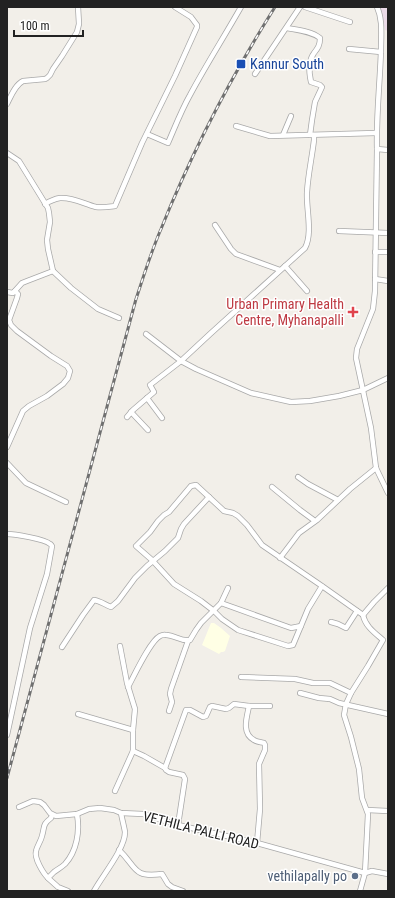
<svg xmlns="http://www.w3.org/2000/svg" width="395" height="898" viewBox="0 0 395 898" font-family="'Roboto Condensed',sans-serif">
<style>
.industrial{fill:#ebdbe8}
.education{fill:#ffffe5}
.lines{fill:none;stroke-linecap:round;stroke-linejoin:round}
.minor-casing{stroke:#a9a9a9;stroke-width:6}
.minor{stroke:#fff;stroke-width:4.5}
.rail-casing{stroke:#707070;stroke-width:3}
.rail{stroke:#fff;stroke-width:1.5;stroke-dasharray:4.5;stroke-linecap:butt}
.transit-dot{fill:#1a4fb4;stroke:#fff;stroke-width:1.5}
.health-dot{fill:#e0444e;stroke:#fff;stroke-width:1.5}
.service-dot{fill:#5c6f8a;stroke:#fff;stroke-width:1.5}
.labels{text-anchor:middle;stroke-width:3;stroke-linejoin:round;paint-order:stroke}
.transit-label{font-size:14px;fill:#164399;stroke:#fff;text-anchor:start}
.health-label{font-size:14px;fill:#be3a42;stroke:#fff;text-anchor:end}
.street-label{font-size:14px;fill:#222;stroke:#fff}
.service-label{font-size:14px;fill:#4e5e75;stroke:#fff;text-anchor:end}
</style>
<rect width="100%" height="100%" fill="#f2efe9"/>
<path class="industrial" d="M 380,7 L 388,7 L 388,31 L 385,30 Z"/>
<path class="education" d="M 211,623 L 214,623 L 221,628 L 230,636 L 225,651 L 223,652 L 221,652 L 219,654 L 202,645 Z"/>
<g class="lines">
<g class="minor-casing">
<g id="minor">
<path d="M 305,7 L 350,22"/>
<path d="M 377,7 C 383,20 381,35 381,50 C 380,83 376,116 377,149 L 375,291 L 373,309 L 357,349 L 356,358 L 371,428 L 376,468 L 388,493"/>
<path d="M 287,28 C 298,30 311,31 320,38 C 320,45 318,48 314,53 C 308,61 309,73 311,82 L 320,85 L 322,87 L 315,102 L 312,120 L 310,135"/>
<path d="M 349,49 L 381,52"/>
<path d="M 255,74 L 300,7"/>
<path d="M 7,104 C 11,96 15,85 23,81 L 45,79 L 47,78 L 50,75 L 53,69 L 62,56 L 77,32 L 79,24 L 78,7"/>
<path d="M 236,126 L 270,136 L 376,133"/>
<path d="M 147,134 L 168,143 C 175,127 181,111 190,95 C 206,65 224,37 241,7"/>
<path d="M 283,135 L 291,116"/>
<path d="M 377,149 L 388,150"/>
<path d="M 7,153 L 19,161 L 48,208 L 49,213 L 50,222 L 47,240 L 48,249 L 53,271 L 27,281 L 22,283 L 13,293 L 7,292"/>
<path d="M 45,204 C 50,201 54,199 60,198 C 73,197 84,204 96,207 C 102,208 108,207 115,206 L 142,143 L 175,76 L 197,27 L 197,25 L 191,17 L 175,7"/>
<path d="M 215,225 L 231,249 L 236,254 L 280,270"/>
<path d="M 339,231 L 388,233"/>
<path d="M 375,252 L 388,252"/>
<path d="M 285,266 L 307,291"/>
<path d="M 53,271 L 71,288 L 98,309 L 119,318"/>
<path d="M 375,279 L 388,281"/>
<path d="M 146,334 L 181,361 L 196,369 L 251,393 L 291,402 L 310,401 L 339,396 L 363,390 L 388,378"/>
<path d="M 147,398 L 162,418"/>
<path d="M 131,412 L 148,430"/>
<path d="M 127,417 L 133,410 L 154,392 L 150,385 L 181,361 L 210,334 L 305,248 C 313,233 306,209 307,192 C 308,175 312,157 314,140 L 314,135"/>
<path d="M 7,447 L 23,411 L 29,406 L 47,396 L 63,384 L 68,378 L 70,371 L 67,366 L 51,356 L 17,331 L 11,325 L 9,320 L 17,298 L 18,294 L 15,291"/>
<path d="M 7,463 L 26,483 L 66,502"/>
<path d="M 298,477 L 308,484 L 338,500"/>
<path d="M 272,487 L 300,510 L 315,521"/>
<path d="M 7,534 C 14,534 45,539 50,544 C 51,544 51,545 52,546 L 47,574 L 30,628 L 7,735"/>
<path d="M 280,558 L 299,533 L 317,520 L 350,489 L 376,468"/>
<path d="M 322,586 L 308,609 L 293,645 L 288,646 L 238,630 L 222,619 L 214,611 L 201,601 L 174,584 L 152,560 L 136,546 L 150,532 L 158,521 L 164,515 L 169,512 L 191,486 L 196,485 L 224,511 L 233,513 L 238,516 L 247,525 L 262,545 L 322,586 L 363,615 C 365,626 375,633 383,640 L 368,666 L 351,693"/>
<path d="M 221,603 L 291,628 L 301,626"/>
<path d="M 363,615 L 374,602 L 388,588"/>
<path d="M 331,622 L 338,624 L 346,628 L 357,611"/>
<path d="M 62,647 L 83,615 L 94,600 C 101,601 105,605 111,607 L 118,601 L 135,578 L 147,566 L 165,551 L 178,538 L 181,529 L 184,524 L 209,497"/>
<path d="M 241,677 L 295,679 L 313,683 L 330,683 L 351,693 L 346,704 L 344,715 L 351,737 L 359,769 L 362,798 L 368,814 L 365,873 L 360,891"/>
<path d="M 128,687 C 134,676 150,641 160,636 C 162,635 164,634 166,635 C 175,635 181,642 190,640 L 196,630 L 201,623 L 221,603 L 228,588"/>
<path d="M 300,693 L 319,698 L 330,699 L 339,703 L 388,714"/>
<path d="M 249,706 C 247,717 241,733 254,740 C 257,742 260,742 264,743 L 265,745 L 265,750 L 259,764 L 260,809 L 257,843"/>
<path d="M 169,711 L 172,702 L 170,694 L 171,689 L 188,641"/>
<path d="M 78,714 L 133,730"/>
<path d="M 133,751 L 144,756 L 165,768"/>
<path d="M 115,791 L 133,751 L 133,730 L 135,709 L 127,683 L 120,646"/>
<path d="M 19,807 L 33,801 L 40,802 L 44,805 L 50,813 L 56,816 L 77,814 L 89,809 L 100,808 L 114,810 L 121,813 L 143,814 L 178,825 L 257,843 L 365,873 L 372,871 L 388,874"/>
<path d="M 367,810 L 388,811"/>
<path d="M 178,825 L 185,779 L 183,775 L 169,772 L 166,770 L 165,768 L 186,710 L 190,710 L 203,717 L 206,716 L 210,707 L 212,706 L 226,709 L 229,708 L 234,704 L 249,706 L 270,706"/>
<path d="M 119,850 C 137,867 132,878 162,874 L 168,884 L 172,887 L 183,891"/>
<path d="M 48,878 C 43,873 34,858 36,851 C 37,846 41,841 42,836 C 45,826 42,825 51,818 L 52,815"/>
<path d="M 68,891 L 58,887 L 48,878 C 50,876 52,874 54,872 C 58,869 62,867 65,864 C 77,851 80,831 77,814"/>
<path d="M 94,891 C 102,876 125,849 125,832 C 124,826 122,819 121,813"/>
</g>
</g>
<use href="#minor" class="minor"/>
<g class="rail-casing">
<path id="rail" d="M 7,778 L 136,299 C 144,275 151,252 161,229 C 192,152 231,77 275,7"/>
</g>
<use href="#rail" class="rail"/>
</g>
<rect class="transit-dot" x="236" y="59" width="10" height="10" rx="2"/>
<path class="health-dot" d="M351 306h4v4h4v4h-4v4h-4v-4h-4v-4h4z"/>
<circle class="service-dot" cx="355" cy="876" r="4"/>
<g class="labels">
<g class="transit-label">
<text x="250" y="69">Kannur South</text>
</g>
<g class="health-label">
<text x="344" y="309">Urban Primary Health<tspan x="344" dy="16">Centre, Myhanapalli</tspan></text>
</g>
<g class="street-label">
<text transform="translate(201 830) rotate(14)" y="5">VETHILA PALLI ROAD</text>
</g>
<g class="service-label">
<text x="347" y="881">vethilapally po</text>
</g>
</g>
<rect width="395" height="898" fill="none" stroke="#222222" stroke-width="16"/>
<path d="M14 30v6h69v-6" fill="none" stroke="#222222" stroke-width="2"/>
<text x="20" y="30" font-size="12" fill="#222222" stroke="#ffffff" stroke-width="3" paint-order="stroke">100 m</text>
</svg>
